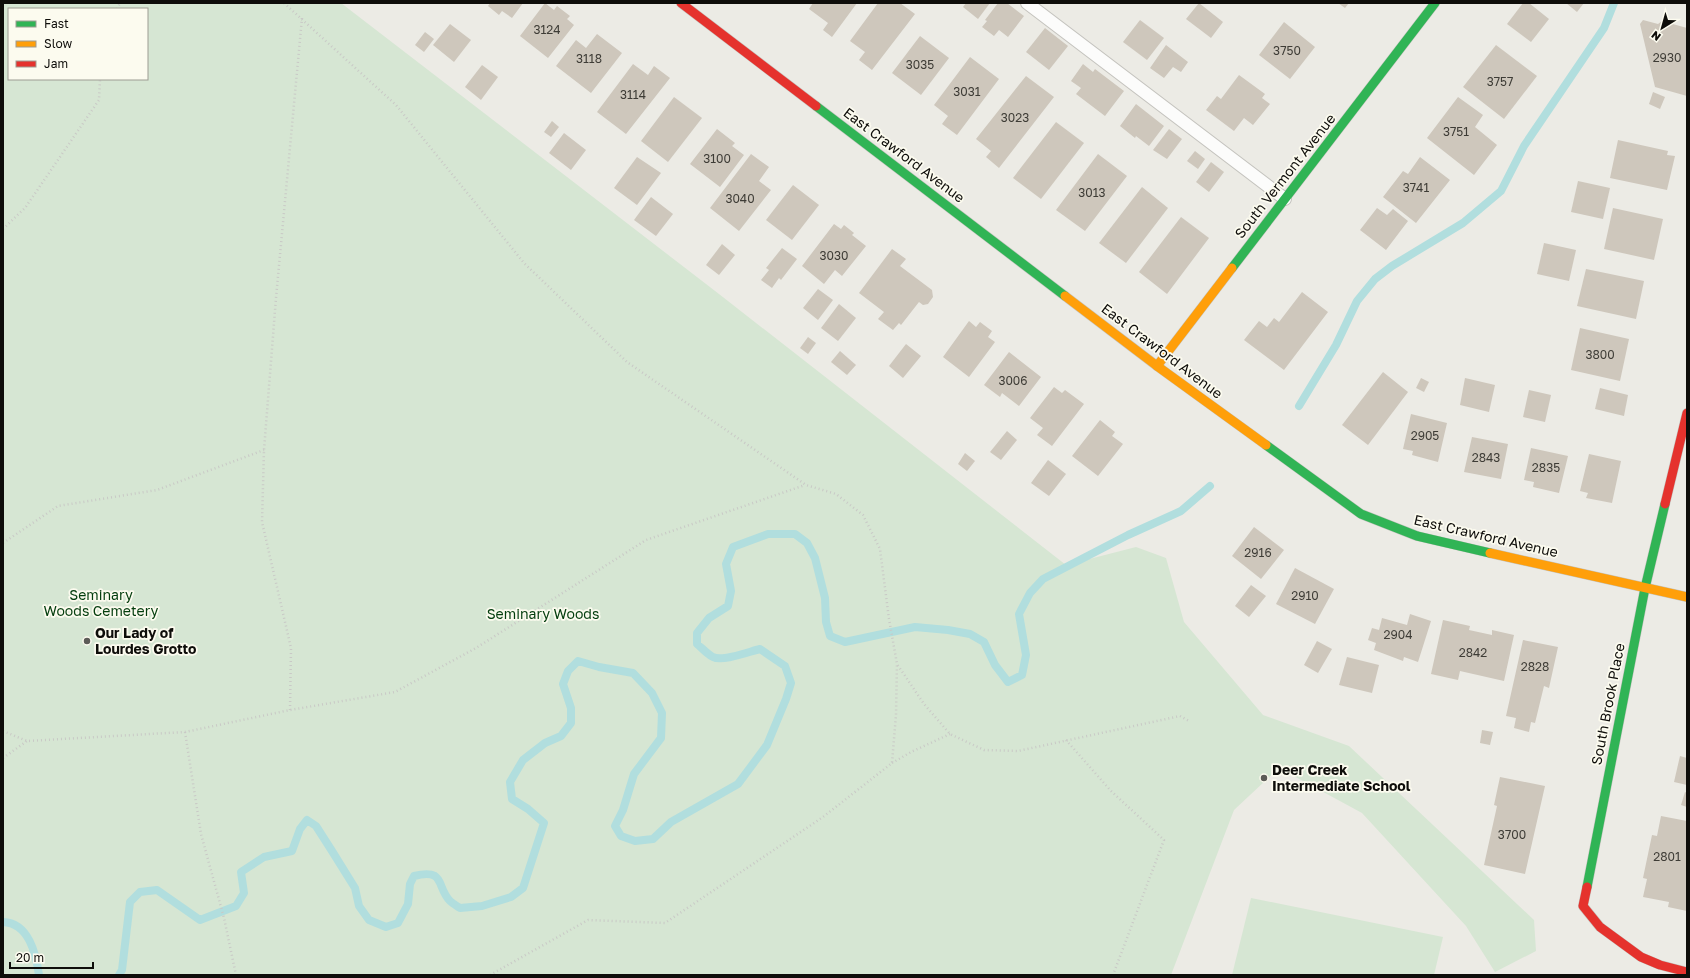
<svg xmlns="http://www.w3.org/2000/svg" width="1690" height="978" viewBox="0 0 1690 978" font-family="'Golos Text',sans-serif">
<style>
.green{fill:#d6e6d3;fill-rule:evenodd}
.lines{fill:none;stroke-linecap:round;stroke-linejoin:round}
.stream{stroke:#b1dede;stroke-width:8}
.building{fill:#cec7bc}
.lane-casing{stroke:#c4c3be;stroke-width:14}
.fast-casing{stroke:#c4c3be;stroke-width:10}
.slow-casing{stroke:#c4c3be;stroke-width:10}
.jam-casing{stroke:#c4c3be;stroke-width:10}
.path{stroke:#c9c9c6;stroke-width:2.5;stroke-dasharray:1 3;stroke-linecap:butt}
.lane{stroke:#fcfcfb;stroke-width:12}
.fast{stroke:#30b455;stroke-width:9}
.slow{stroke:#ff9f0a;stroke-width:9}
.jam{stroke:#e5322d;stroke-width:9}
.poi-dot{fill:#5c5b57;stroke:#fcfbef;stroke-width:1.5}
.labels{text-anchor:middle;stroke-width:3.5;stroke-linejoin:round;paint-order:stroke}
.number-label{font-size:12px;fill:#3e3c36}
.street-label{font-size:14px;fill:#0e0d0a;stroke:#fcfbef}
.park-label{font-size:14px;fill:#033d0d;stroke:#fcfbef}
.poi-label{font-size:14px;font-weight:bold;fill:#0e0d0a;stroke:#fcfbef;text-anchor:start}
</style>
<rect width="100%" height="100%" fill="#ecebe5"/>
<g class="green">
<path d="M 3,3 L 341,3 L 719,294 L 1066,565 L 1136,547 L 1166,558 L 1184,622 L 1263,715 L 1349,746 L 1534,920 L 1536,951 L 1495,972 L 1466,926 L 1362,813 L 1279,768 L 1234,810 L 1171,975 L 3,975 ZM 9,9 L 147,9 L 147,79 L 9,79 Z"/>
<path d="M 1251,898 L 1443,937 L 1434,975 L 1232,975 Z"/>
</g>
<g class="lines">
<g class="stream">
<path d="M 1299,406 L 1336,345 L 1357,301 L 1375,279 L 1392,266 L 1463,223 L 1501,191 L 1524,146 L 1604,28 L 1614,3"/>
<path d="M 3,922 C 29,923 36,954 39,975"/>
<path d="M 119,975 L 122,970 L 130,902 L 140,892 L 157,890 L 200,920 L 236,906 L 244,893 L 241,872 L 264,857 L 292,851 L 300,829 L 307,820 L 316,826 L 332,851 L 355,888 L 359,906 L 369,920 L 386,927 L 398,923 L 408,904 L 410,884 L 414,876 C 446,868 436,887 450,901 C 453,904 457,906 460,908 L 482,906 L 511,897 L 523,888 L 544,823 L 528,809 L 512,799 L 510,782 L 523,760 L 545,743 L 561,736 L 571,723 L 571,708 L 563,684 L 568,671 L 578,661 L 599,667 L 633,673 L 652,693 L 662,713 L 661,738 L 634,774 L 623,810 L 615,826 L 621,836 L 635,841 L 653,839 L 671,822 L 738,784 L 767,745 L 786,699 L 791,683 L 785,666 L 760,649 C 748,652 722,662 713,657 C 707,654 702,648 697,644 L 697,633 L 709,618 L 728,606 L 731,591 L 726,564 L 733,547 L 768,534 L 795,534 L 807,543 L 815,558 L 825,598 L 826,622 L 830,636 L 845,642 L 915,627 L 948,630 L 970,634 L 984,642 L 995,665 L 1008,682 L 1022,675 L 1026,655 L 1019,614 L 1030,593 L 1043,579 L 1128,535 L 1181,511 L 1210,486"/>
</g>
</g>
<g class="building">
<path d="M 490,3 L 523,3 L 512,18 L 502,11 L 499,15 L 488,6 Z"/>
<path d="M 545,3 L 554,10 L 557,6 L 570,16 L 567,19 L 574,25 L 548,58 L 520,36 Z"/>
<path d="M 813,3 L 857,3 L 832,37 L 823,30 L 828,23 L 809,9 Z"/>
<path d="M 878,3 L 900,3 L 915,14 L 872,70 L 859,60 L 865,52 L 850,41 Z"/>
<path d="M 966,3 L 990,3 L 978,19 L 963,7 Z"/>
<path d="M 998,3 L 1007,3 L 1024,16 L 1008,37 L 999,30 L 994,36 L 982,27 L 987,21 L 985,20 Z"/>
<path d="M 1199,3 L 1223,22 L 1211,38 L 1186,19 Z"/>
<path d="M 1338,3 L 1349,3 L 1345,8 Z"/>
<path d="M 1523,3 L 1529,3 L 1549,19 L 1531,42 L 1507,24 Z"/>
<path d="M 1566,3 L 1584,3 L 1577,12 Z"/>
<path d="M 1140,20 L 1164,38 L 1147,60 L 1123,42 Z"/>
<path d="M 1643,20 L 1658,24 L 1662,21 L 1687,28 L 1687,96 L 1655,87 L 1640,24 Z"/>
<path d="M 1284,22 L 1315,47 L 1290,79 L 1259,55 Z"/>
<path d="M 450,24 L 471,40 L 454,62 L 433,45 Z"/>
<path d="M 1045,28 L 1068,46 L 1049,70 L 1026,52 Z"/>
<path d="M 425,32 L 434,39 L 424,52 L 415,45 Z"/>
<path d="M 597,34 L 622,53 L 591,93 L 556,66 L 576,40 L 586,48 Z"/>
<path d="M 920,36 L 949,58 L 921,95 L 892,73 Z"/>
<path d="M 1166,45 L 1188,62 L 1181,72 L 1173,67 L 1164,78 L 1150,68 Z"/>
<path d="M 1496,45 L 1537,76 L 1504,119 L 1463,87 Z"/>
<path d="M 970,57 L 999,79 L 957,135 L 942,124 L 948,116 L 934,105 Z"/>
<path d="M 633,64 L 648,75 L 654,66 L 670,78 L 626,134 L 597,112 Z"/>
<path d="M 1083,64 L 1093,72 L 1095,69 L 1124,91 L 1105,116 L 1076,94 L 1081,88 L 1071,81 Z"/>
<path d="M 482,65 L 498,77 L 481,100 L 465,87 Z"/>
<path d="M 1239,75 L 1265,94 L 1262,98 L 1270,104 L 1253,125 L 1244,118 L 1234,131 L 1206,110 L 1217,96 L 1221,99 Z"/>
<path d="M 1026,76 L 1054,97 L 999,168 L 986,157 L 991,151 L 976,139 Z"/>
<path d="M 1653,92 L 1665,97 L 1660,109 L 1649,104 Z"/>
<path d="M 674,97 L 702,118 L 668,162 L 641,141 Z"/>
<path d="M 1458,97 L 1483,115 L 1475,127 L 1497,145 L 1474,175 L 1427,138 Z"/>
<path d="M 1136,104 L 1164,126 L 1149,146 L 1136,136 L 1135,138 L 1120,126 Z"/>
<path d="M 552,121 L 559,127 L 551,137 L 544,132 Z"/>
<path d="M 1056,122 L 1084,143 L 1041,199 L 1013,178 Z"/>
<path d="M 717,129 L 735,143 L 732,146 L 744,155 L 720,187 L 690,164 Z"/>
<path d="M 1169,129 L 1182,139 L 1167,159 L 1153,150 Z"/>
<path d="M 564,133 L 586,150 L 571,170 L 549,153 Z"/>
<path d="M 1618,140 L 1668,151 L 1667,155 L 1675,156 L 1667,190 L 1610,178 Z"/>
<path d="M 1195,151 L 1205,159 L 1198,169 L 1187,161 Z"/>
<path d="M 751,154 L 769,167 L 759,181 L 771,190 L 739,231 L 710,208 Z"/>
<path d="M 1098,154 L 1127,176 L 1085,231 L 1056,210 Z"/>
<path d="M 637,157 L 661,173 L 637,205 L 614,188 Z"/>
<path d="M 1420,157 L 1450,180 L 1416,223 L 1383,197 L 1403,171 L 1408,174 Z"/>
<path d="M 1211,162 L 1224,172 L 1209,192 L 1196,182 Z"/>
<path d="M 1578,181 L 1610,188 L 1603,219 L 1571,212 Z"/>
<path d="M 793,185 L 819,205 L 792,240 L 766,220 Z"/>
<path d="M 1142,187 L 1168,208 L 1126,263 L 1099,243 Z"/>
<path d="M 651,197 L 673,214 L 656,236 L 634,220 Z"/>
<path d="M 1377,208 L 1387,215 L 1393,209 L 1408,221 L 1386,250 L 1360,230 Z"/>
<path d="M 1613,208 L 1663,219 L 1654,260 L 1604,249 Z"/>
<path d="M 1181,217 L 1209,238 L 1167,294 L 1139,272 Z"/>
<path d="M 834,224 L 841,229 L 844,225 L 854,233 L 852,235 L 866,246 L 842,276 L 835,270 L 824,284 L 802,266 Z"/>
<path d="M 1544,243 L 1576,250 L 1569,281 L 1537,274 Z"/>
<path d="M 722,244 L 735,255 L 719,275 L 706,265 Z"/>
<path d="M 782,248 L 797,259 L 781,280 L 779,278 L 772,288 L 761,280 L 769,270 L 766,268 Z"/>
<path d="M 892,249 L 906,259 L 900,266 L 932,290 L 933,297 L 928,304 L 923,305 L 919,302 L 901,325 L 899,323 L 893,330 L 878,319 L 884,312 L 859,293 Z"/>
<path d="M 1586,269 L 1644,281 L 1636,319 L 1577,306 Z"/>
<path d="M 818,289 L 833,300 L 818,320 L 803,308 Z"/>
<path d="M 1302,292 L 1328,312 L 1284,370 L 1244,340 L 1259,321 L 1267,327 L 1274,318 L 1279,322 Z"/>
<path d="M 839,304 L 856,318 L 838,341 L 821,328 Z"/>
<path d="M 969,321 L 976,327 L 980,322 L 992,331 L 988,337 L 995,342 L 969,377 L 943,357 Z"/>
<path d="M 1580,328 L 1629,339 L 1620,381 L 1571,370 Z"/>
<path d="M 808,337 L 816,343 L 808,354 L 800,348 Z"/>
<path d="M 906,344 L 921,356 L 903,378 L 889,366 Z"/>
<path d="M 840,351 L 856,365 L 847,375 L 831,362 Z"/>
<path d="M 1009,352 L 1041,377 L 1019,406 L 1002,393 L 1000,397 L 984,385 Z"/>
<path d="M 1383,372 L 1408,392 L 1368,445 L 1342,425 Z"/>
<path d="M 1421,378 L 1429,382 L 1424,392 L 1416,388 Z"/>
<path d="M 1465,378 L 1495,385 L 1489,412 L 1460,405 Z"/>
<path d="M 1054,387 L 1062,393 L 1065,390 L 1084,404 L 1052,446 L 1037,435 L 1043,428 L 1030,418 Z"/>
<path d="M 1600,388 L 1628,395 L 1624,416 L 1595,409 Z"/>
<path d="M 1529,390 L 1551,395 L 1545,422 L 1523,417 Z"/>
<path d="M 1411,414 L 1447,423 L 1438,462 L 1412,455 L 1413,451 L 1403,449 Z"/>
<path d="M 1100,420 L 1115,432 L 1112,436 L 1123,444 L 1098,476 L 1072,456 Z"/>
<path d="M 1007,431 L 1017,440 L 1001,460 L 990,452 Z"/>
<path d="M 1472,437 L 1508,444 L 1501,479 L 1464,472 Z"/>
<path d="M 1531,448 L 1568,456 L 1559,493 L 1533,487 L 1534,482 L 1524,480 Z"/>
<path d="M 965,453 L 975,461 L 967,471 L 958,464 Z"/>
<path d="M 1589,454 L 1621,461 L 1612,503 L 1586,498 L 1588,493 L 1580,491 Z"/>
<path d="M 1048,460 L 1066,474 L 1049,496 L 1031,483 Z"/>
<path d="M 1254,527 L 1284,550 L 1261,579 L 1232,556 Z"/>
<path d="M 1295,568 L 1334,589 L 1315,624 L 1276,604 Z"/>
<path d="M 1251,585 L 1266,596 L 1249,617 L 1235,606 Z"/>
<path d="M 1410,614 L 1431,621 L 1418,662 L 1404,657 L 1403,661 L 1374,650 L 1376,643 L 1368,640 L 1372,628 L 1379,630 L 1382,618 L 1407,625 Z"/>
<path d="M 1443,620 L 1470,626 L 1469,630 L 1492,635 L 1492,630 L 1514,635 L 1504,681 L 1460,671 L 1458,680 L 1431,674 Z"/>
<path d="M 1523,640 L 1558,647 L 1549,688 L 1544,686 L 1535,723 L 1531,722 L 1529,732 L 1514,728 L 1516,718 L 1506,716 Z"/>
<path d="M 1317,641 L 1332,649 L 1318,673 L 1304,665 Z"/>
<path d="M 1347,657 L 1379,665 L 1372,693 L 1339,685 Z"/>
<path d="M 1482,730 L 1493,732 L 1490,745 L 1480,743 Z"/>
<path d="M 1680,756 L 1687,758 L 1687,785 L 1674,782 Z"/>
<path d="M 1500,777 L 1545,786 L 1525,874 L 1484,865 L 1497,806 L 1494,805 Z"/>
<path d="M 1685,792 L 1687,793 L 1687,807 L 1681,805 Z"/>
<path d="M 1661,816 L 1687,821 L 1687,911 L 1668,907 L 1669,902 L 1643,897 L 1647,879 L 1643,878 L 1652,835 L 1657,836 Z"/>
</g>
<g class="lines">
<g class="lane-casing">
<path id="lane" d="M 1027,3 L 1285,199"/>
</g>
<g class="fast-casing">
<g id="fast">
<path d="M 816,106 L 1065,296"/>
<path d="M 1232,268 L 1435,3"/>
<path d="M 1266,445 L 1361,514 L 1417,536 L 1490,553"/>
<path d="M 1587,887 L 1645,588 L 1665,504"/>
</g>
</g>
<g class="slow-casing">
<g id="slow">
<path d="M 1065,296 L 1157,366 L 1266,445"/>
<path d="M 1157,366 L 1232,268"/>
<path d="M 1490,553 L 1687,597"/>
</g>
</g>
<g class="jam-casing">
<g id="jam">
<path d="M 681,3 L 816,106"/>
<path d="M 1665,504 L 1687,413"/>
<path d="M 1587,887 L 1583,906 L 1600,927 L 1641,957 L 1660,965 L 1687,972"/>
</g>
</g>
<g class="path">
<path d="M 284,3 L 396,105 L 524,263 L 627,362 L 806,485 L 836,494 L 863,515 L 880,549 L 889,619 L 897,664 L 924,704 L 950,734 L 984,750 L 1018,751 L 1180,716 L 1189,721"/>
<path d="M 117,9 L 120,3"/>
<path d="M 3,229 L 25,208 L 99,100 L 100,79"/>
<path d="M 3,543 L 58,506 L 157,490 L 264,450"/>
<path d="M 290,710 L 291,648 L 262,522 L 264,450 L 276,298 L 302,18"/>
<path d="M 3,731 L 27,741 L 185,732 L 290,710 L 395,692 L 476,648 L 646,540 L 805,485"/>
<path d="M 185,732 L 201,834 L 224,918 L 236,975"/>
<path d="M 1066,740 L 1111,791 L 1164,840 L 1113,975"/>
<path d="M 3,758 L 27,741"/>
<path d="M 892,763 L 911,752 L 950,734"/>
<path d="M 490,975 L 588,920 L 665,923 L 823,817 L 892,763 L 896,715 L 897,664"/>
</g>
<use href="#lane" class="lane"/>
<use href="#fast" class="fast"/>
<use href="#slow" class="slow"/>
<use href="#jam" class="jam"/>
</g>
<g class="poi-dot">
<circle cx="87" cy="641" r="4"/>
<circle cx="1264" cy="778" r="4"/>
</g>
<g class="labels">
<g class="number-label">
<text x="547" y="34">3124</text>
<text x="1287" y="55">3750</text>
<text x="1667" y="62">2930</text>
<text x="589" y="63">3118</text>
<text x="920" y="69">3035</text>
<text x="1500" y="86">3757</text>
<text x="967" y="96">3031</text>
<text x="633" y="99">3114</text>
<text x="1015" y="122">3023</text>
<text x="1456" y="136">3751</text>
<text x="717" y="163">3100</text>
<text x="1416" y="192">3741</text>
<text x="1092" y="197">3013</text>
<text x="740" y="203">3040</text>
<text x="834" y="260">3030</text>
<text x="1600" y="359">3800</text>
<text x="1013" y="385">3006</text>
<text x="1425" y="440">2905</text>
<text x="1486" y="462">2843</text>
<text x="1546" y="472">2835</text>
<text x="1258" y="557">2916</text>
<text x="1305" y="600">2910</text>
<text x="1398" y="639">2904</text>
<text x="1473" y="657">2842</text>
<text x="1535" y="671">2828</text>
<text x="1512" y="839">3700</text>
<text x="1667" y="861">2801</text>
</g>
<g class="street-label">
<text transform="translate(904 155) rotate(37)" y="5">East Crawford Avenue</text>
<text transform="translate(1285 176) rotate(-52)" y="5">South Vermont Avenue</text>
<text transform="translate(1162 351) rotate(37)" y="5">East Crawford Avenue</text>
<text transform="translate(1486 536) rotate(13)" y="5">East Crawford Avenue</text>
<text transform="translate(1608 704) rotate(-79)" y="5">South Brook Place</text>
</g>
<g class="park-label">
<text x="101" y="600">Seminary<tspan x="101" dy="16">Woods Cemetery</tspan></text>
<text x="543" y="619">Seminary Woods</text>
</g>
<g class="poi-label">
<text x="95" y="638">Our Lady of<tspan x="95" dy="16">Lourdes Grotto</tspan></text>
<text x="1272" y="775">Deer Creek<tspan x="1272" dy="16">Intermediate School</tspan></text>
</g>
</g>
<rect width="1690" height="978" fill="none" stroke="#0e0d0a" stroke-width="8"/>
<rect x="8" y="8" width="140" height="72" fill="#fcfbef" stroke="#9d9c93"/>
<rect x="16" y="21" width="20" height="6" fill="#30b455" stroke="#9d9c93"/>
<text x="44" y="28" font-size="12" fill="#0e0d0a">Fast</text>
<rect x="16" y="41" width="20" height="6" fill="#ff9f0a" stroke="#9d9c93"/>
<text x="44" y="48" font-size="12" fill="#0e0d0a">Slow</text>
<rect x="16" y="61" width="20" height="6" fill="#e5322d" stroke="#9d9c93"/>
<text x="44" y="68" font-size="12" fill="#0e0d0a">Jam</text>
<g transform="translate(1662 28) rotate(217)" stroke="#fcfbef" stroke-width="3" paint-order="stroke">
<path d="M0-3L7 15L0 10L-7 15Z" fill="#0e0d0a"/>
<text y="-6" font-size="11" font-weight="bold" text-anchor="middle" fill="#0e0d0a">N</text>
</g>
<path d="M10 962v6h83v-6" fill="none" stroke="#0e0d0a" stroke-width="2"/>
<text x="16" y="962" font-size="12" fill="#0e0d0a" stroke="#fcfbef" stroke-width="3" paint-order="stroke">20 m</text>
</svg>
